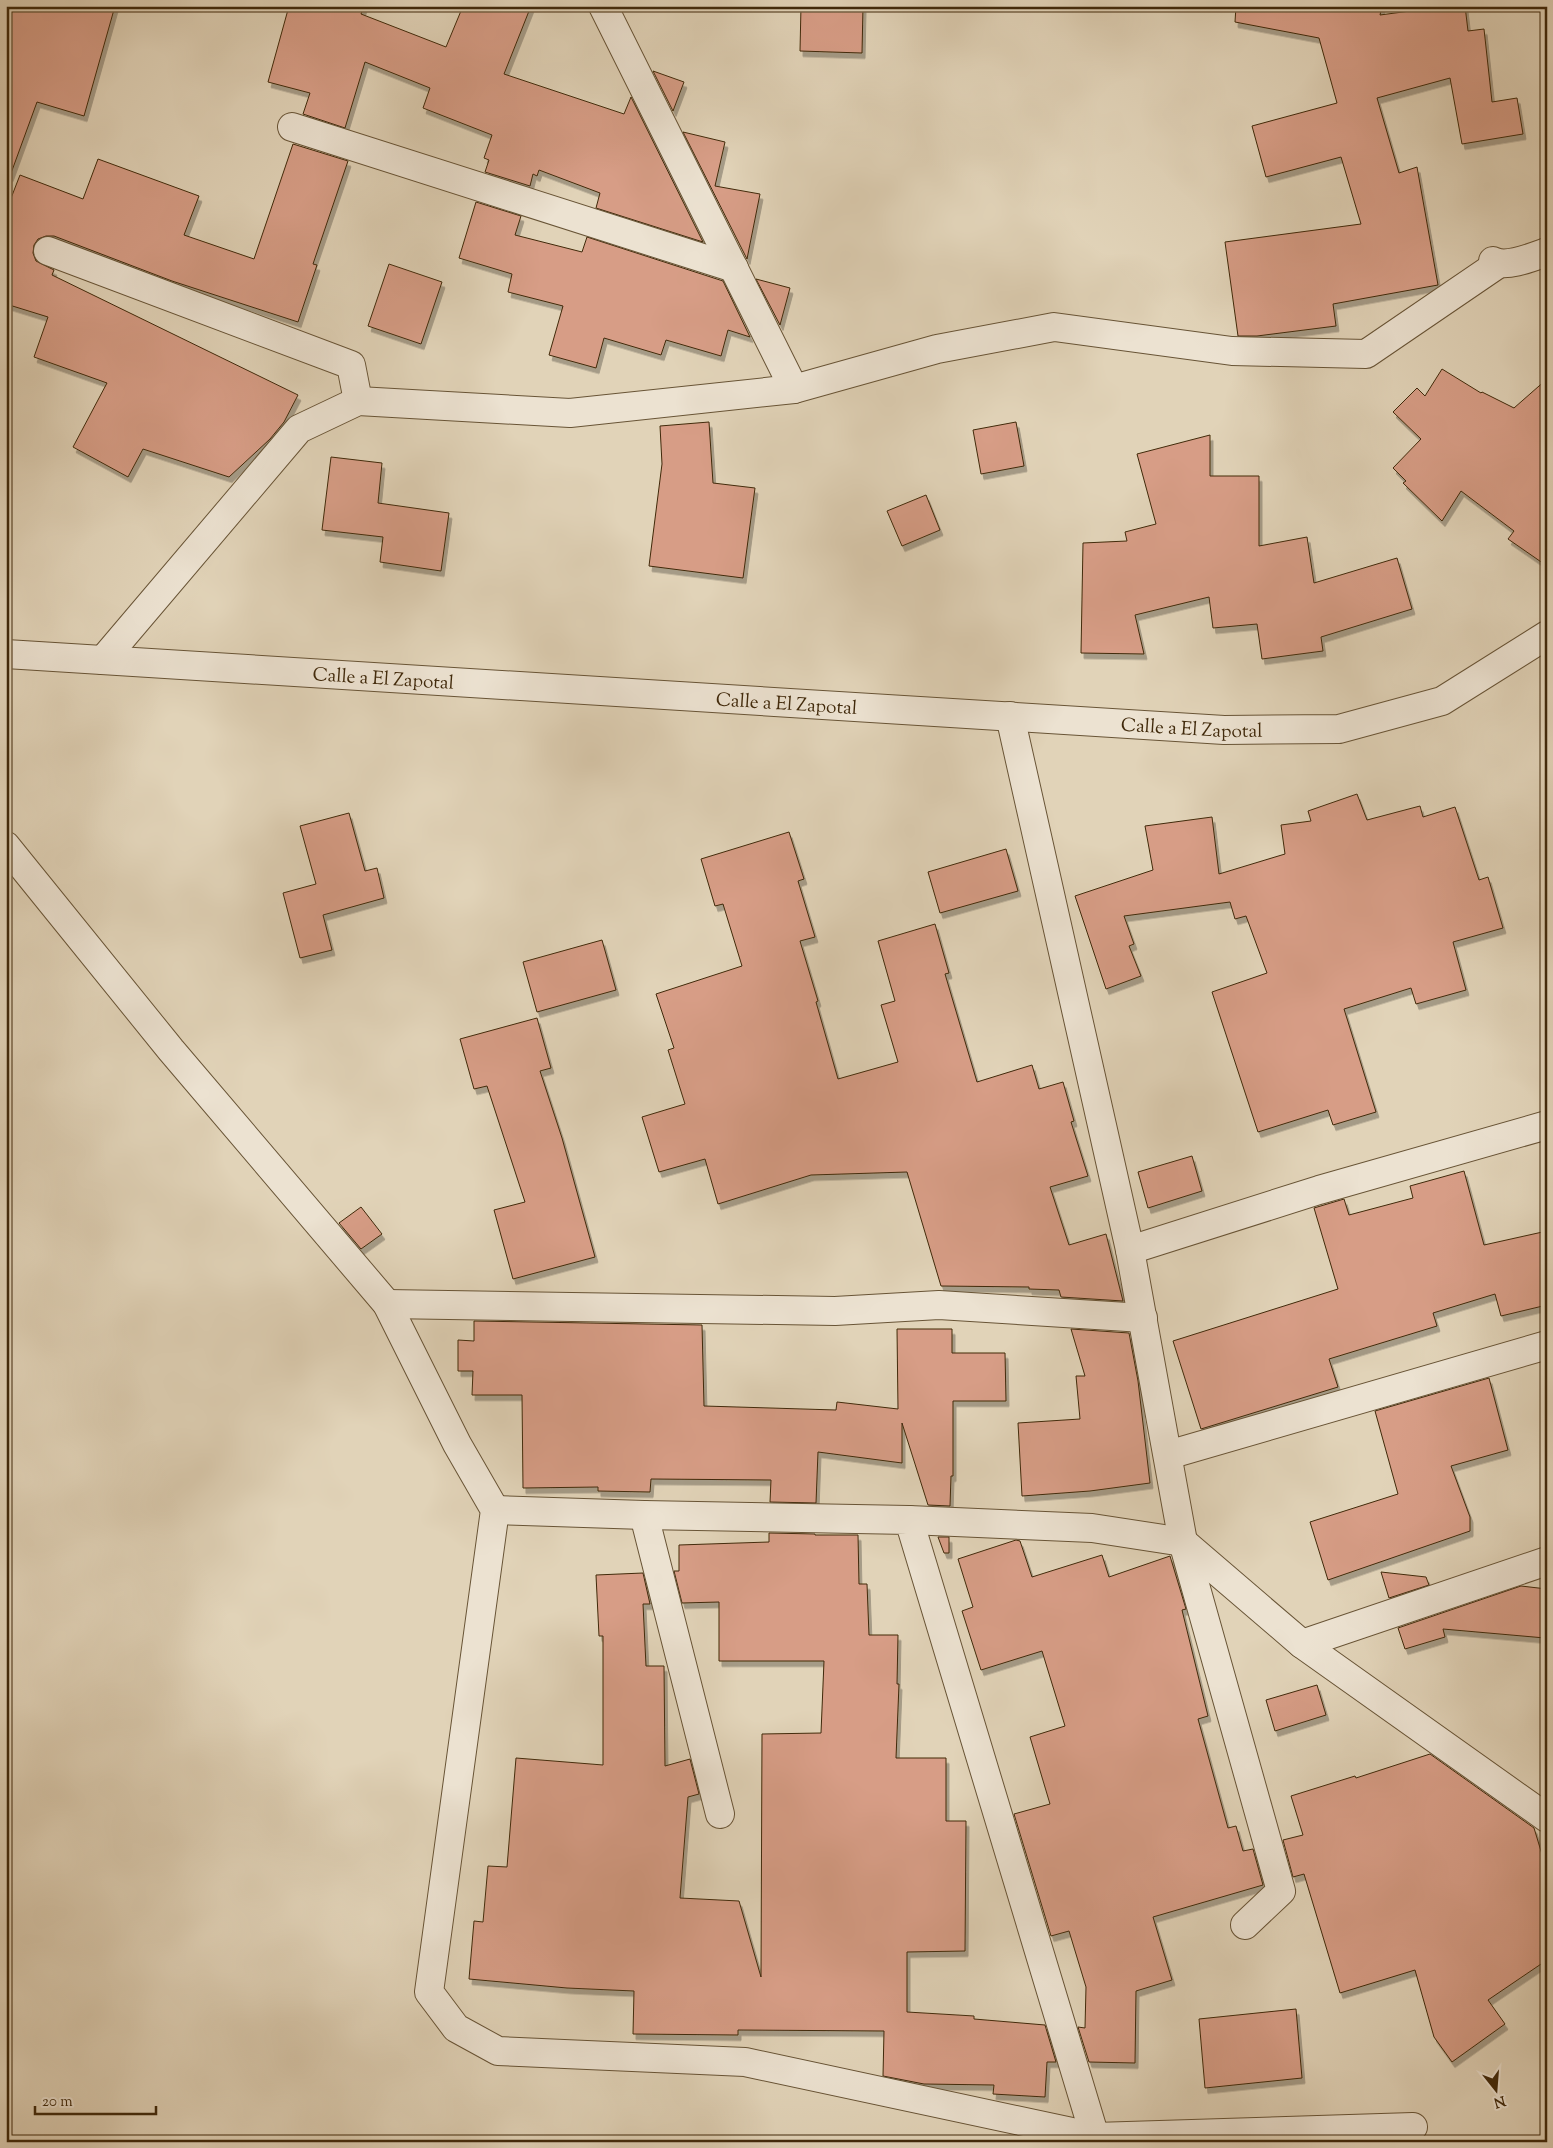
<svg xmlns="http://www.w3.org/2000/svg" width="1553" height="2148" viewBox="0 0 1553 2148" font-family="'Sorts Mill Goudy',serif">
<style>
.building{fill:#d79d86;stroke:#40290b;filter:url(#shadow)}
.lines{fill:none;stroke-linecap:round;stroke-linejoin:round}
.minor-casing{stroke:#685436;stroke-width:30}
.minor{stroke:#ece2d1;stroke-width:28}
.labels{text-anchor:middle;stroke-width:5;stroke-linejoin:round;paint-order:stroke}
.street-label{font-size:19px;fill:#40290b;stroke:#ece2d1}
</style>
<defs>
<filter id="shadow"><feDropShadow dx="3" dy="5.5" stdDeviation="0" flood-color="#0004"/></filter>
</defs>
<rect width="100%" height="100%" fill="#e1d3b8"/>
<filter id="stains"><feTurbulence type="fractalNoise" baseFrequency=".004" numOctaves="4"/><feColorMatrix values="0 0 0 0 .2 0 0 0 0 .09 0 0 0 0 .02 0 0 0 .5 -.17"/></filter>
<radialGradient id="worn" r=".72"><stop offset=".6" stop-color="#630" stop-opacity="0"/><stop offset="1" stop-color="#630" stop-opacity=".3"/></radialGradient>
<g class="building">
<path d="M 6,6 L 115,6 L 84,116 L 37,102 L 10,176 L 6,175 Z"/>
<path d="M 289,6 L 364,6 L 361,14 L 446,47 L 463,6 L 531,6 L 504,74 L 624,114 L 631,97 L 703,242 L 596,208 L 600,193 L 539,170 L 537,176 L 533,174 L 530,186 L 485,172 L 489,160 L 484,158 L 492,135 L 423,108 L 430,88 L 365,62 L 345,128 L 303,114 L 310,93 L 268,82 Z"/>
<path d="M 801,6 L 863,6 L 862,53 L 800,51 Z"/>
<path d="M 1236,6 L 1382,6 L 1380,15 L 1448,6 L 1465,6 L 1468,31 L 1484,29 L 1492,102 L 1517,98 L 1523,134 L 1462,144 L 1450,78 L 1377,98 L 1399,173 L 1417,167 L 1438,285 L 1333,304 L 1336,326 L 1257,336 L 1238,336 L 1225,242 L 1361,224 L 1341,157 L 1266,177 L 1252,126 L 1337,103 L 1319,38 L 1235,22 Z"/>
<path d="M 653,71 L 684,82 L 673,111 Z"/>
<path d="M 683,132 L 725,142 L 715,186 L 760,194 L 747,259 Z"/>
<path d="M 293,144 L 348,161 L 313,264 L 317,265 L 298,322 L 172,281 L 54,236 L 46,236 L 38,239 L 34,245 L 33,253 L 36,261 L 54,270 L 52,275 L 298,395 L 284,422 L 270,439 L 229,477 L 143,449 L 128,477 L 73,447 L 107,383 L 34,357 L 48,317 L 6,304 L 6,211 L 20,175 L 83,199 L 98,159 L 199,196 L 184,235 L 254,259 Z"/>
<path d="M 476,202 L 521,216 L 515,235 L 582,252 L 587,237 L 723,281 L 750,337 L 728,330 L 721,356 L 666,340 L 661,355 L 604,338 L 596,368 L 549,355 L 563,306 L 508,292 L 512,274 L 459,258 Z"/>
<path d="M 389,264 L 442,282 L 421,344 L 368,326 Z"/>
<path d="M 756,279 L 790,288 L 780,325 Z"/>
<path d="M 1442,369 L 1481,393 L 1482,392 L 1514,408 L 1547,379 L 1547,566 L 1508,539 L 1514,531 L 1461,491 L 1442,521 L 1403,483 L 1406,481 L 1393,468 L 1421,439 L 1393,412 L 1417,388 L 1425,396 Z"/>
<path d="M 709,422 L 713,483 L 755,488 L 743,578 L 649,566 L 662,464 L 660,426 Z"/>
<path d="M 1016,422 L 1024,466 L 981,474 L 973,430 Z"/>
<path d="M 1210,435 L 1210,476 L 1259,476 L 1259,546 L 1307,537 L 1314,583 L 1397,558 L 1412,609 L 1321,637 L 1323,651 L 1262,659 L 1257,624 L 1213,628 L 1209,597 L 1135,615 L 1144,654 L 1081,653 L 1083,543 L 1127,541 L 1125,532 L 1156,524 L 1137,454 Z"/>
<path d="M 331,457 L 382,463 L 378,503 L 449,513 L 441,571 L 380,562 L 383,537 L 322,530 Z"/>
<path d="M 926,495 L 940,530 L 902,546 L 887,511 Z"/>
<path d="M 1357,794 L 1367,820 L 1420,806 L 1423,817 L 1455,807 L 1479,880 L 1488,877 L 1503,928 L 1453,942 L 1466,990 L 1416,1004 L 1411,988 L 1344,1009 L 1376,1112 L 1333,1125 L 1328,1110 L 1258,1132 L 1212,992 L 1267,973 L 1246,916 L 1235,919 L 1230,902 L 1124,916 L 1134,944 L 1129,946 L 1141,976 L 1106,989 L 1075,896 L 1153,870 L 1145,826 L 1212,817 L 1219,874 L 1285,854 L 1281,825 L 1311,821 L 1308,811 Z"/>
<path d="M 349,813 L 365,871 L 377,868 L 384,898 L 323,915 L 332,950 L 300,958 L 283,893 L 316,884 L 300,826 Z"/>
<path d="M 789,832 L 804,879 L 798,881 L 815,937 L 800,941 L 818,1001 L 816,1002 L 838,1079 L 898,1062 L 881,1005 L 895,1001 L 878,941 L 935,924 L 949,973 L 945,974 L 977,1082 L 1032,1065 L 1039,1089 L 1063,1082 L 1074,1121 L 1071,1122 L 1088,1176 L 1050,1187 L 1069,1245 L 1106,1234 L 1123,1301 L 1061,1297 L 1059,1290 L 1029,1289 L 1029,1287 L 941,1286 L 907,1172 L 811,1175 L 718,1204 L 705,1159 L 659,1172 L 642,1117 L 685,1104 L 668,1050 L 674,1048 L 656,994 L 742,966 L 723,904 L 715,906 L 701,859 Z"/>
<path d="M 1006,849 L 1018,891 L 940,913 L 928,872 Z"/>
<path d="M 602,940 L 616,990 L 537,1012 L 523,962 Z"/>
<path d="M 537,1018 L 551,1068 L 540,1071 L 562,1138 L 595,1257 L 513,1279 L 494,1210 L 525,1202 L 487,1086 L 474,1089 L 460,1039 Z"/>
<path d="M 1192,1156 L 1202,1191 L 1148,1208 L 1138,1172 Z"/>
<path d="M 1464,1171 L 1484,1245 L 1547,1231 L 1547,1305 L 1501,1316 L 1495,1294 L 1433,1313 L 1437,1326 L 1329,1359 L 1338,1387 L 1201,1429 L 1173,1341 L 1338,1289 L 1314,1208 L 1344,1199 L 1349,1215 L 1413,1198 L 1410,1186 Z"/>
<path d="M 361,1207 L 382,1234 L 361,1249 L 339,1223 Z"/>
<path d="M 474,1321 L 702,1325 L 704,1406 L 836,1410 L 837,1402 L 898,1409 L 897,1329 L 952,1329 L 952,1353 L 1005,1353 L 1006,1401 L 953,1401 L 953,1476 L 951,1476 L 950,1506 L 928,1505 L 902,1423 L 902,1463 L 818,1452 L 816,1503 L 770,1502 L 771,1480 L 651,1479 L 650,1492 L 598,1491 L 598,1487 L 523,1488 L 522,1395 L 472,1395 L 473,1371 L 458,1371 L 458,1340 L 474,1341 Z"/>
<path d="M 1071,1329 L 1129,1333 L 1138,1381 L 1150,1483 L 1090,1491 L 1022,1496 L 1018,1423 L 1080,1419 L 1076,1376 L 1085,1376 Z"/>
<path d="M 1489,1378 L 1508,1450 L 1451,1466 L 1470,1517 L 1470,1531 L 1328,1580 L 1310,1522 L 1398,1494 L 1375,1411 Z"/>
<path d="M 769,1533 L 815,1534 L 815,1535 L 858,1535 L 859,1584 L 867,1584 L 869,1635 L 898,1635 L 897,1684 L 899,1684 L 896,1758 L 946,1758 L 946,1821 L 966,1821 L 965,1951 L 907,1952 L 907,2012 L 974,2016 L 974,2019 L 1045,2025 L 1056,2062 L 1047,2062 L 1045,2097 L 993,2094 L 994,2085 L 924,2084 L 883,2076 L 884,2031 L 738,2030 L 738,2035 L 633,2034 L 634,1991 L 567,1988 L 469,1979 L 474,1921 L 483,1922 L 488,1866 L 507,1867 L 516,1758 L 603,1765 L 603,1636 L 599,1636 L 596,1575 L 643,1573 L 650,1604 L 643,1604 L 646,1666 L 664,1666 L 665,1766 L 690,1759 L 699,1794 L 688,1797 L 680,1898 L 739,1901 L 761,1977 L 762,1734 L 821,1733 L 824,1661 L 719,1661 L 719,1602 L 682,1603 L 674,1571 L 679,1571 L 679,1545 L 769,1542 Z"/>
<path d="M 938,1537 L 949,1537 L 949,1553 L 944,1553 Z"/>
<path d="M 1016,1540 L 1020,1541 L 1032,1577 L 1102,1555 L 1109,1577 L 1170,1556 L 1186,1609 L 1182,1610 L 1208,1716 L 1198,1719 L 1228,1828 L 1236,1826 L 1243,1851 L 1253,1849 L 1263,1885 L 1153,1917 L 1172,1980 L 1136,1991 L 1135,2063 L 1089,2062 L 1078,2027 L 1085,2028 L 1086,1987 L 1069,1931 L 1051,1936 L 1014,1814 L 1050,1804 L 1030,1737 L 1065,1726 L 1042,1651 L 981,1670 L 962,1611 L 973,1607 L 958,1559 Z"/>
<path d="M 1381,1572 L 1426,1577 L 1429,1585 L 1389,1598 Z"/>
<path d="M 1521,1586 L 1547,1589 L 1545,1638 L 1443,1629 L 1445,1637 L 1405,1649 L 1398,1628 Z"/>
<path d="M 1317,1685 L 1326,1715 L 1275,1731 L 1266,1700 Z"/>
<path d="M 1430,1754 L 1534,1828 L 1547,1871 L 1547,1960 L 1488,2000 L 1505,2024 L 1452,2062 L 1434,2037 L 1415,1970 L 1340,1993 L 1304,1874 L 1293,1877 L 1283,1840 L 1303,1835 L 1291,1796 L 1355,1776 L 1356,1778 Z"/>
<path d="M 1296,2009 L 1302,2078 L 1205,2088 L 1199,2019 Z"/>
</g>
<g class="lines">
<g class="minor-casing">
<g id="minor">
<path d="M 603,6 L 794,389"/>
<path d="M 292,127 L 734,268"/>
<path d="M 48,251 L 351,365 L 358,401"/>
<path d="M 1493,261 C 1506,268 1533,257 1547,252"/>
<path id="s1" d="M 6,654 L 1224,730 L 1339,729 L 1442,701 L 1547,635"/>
<path d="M 103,660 L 299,429 L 358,401 L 570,413 L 794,389 L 937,349 L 1054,327 L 1232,351 L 1366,354 L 1498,264"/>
<path d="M 1010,716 L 1130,1250 L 1183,1542 L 1281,1891 L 1245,1925"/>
<path d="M 6,846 L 171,1050 L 387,1304 L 457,1444 L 495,1510 L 429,1992 L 456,2028 L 498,2051 L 745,2062 L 1095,2137 L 1413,2127"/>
<path d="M 1130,1250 L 1319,1190 L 1547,1125"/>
<path d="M 387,1304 L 835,1311 L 939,1305 L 1143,1318"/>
<path d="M 1168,1455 L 1547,1345"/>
<path d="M 495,1510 L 644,1515 L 909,1520 L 1095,2137"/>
<path d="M 644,1515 L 720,1814"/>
<path d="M 909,1520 L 1092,1528 L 1183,1542 L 1302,1644 L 1547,1818"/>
<path d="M 1302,1644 L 1547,1561"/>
</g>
</g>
<use href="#minor" class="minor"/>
</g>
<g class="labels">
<g class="street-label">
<text dy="7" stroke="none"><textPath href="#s1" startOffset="378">Calle a El Zapotal</textPath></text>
<text dy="7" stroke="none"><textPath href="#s1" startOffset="782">Calle a El Zapotal</textPath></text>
<text dy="7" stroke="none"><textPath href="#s1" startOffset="1188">Calle a El Zapotal</textPath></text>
</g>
</g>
<rect width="1553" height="2148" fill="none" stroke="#e1d3b8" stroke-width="25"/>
<rect x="8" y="8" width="1538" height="2133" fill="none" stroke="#40290b" stroke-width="2.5"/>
<rect x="12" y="12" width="1528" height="2123" fill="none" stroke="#40290b"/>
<g transform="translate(1496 2090) rotate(163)" stroke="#ece2d1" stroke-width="4" paint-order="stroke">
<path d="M0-4L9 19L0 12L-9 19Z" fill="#40290b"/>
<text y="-8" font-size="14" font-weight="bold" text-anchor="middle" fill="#40290b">N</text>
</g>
<path d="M35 2106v8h121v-8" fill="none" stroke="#40290b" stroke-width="2.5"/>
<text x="42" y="2106" font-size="15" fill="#40290b" stroke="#ece2d1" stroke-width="4" paint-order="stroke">20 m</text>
<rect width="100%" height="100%" filter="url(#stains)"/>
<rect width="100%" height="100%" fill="url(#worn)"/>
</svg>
